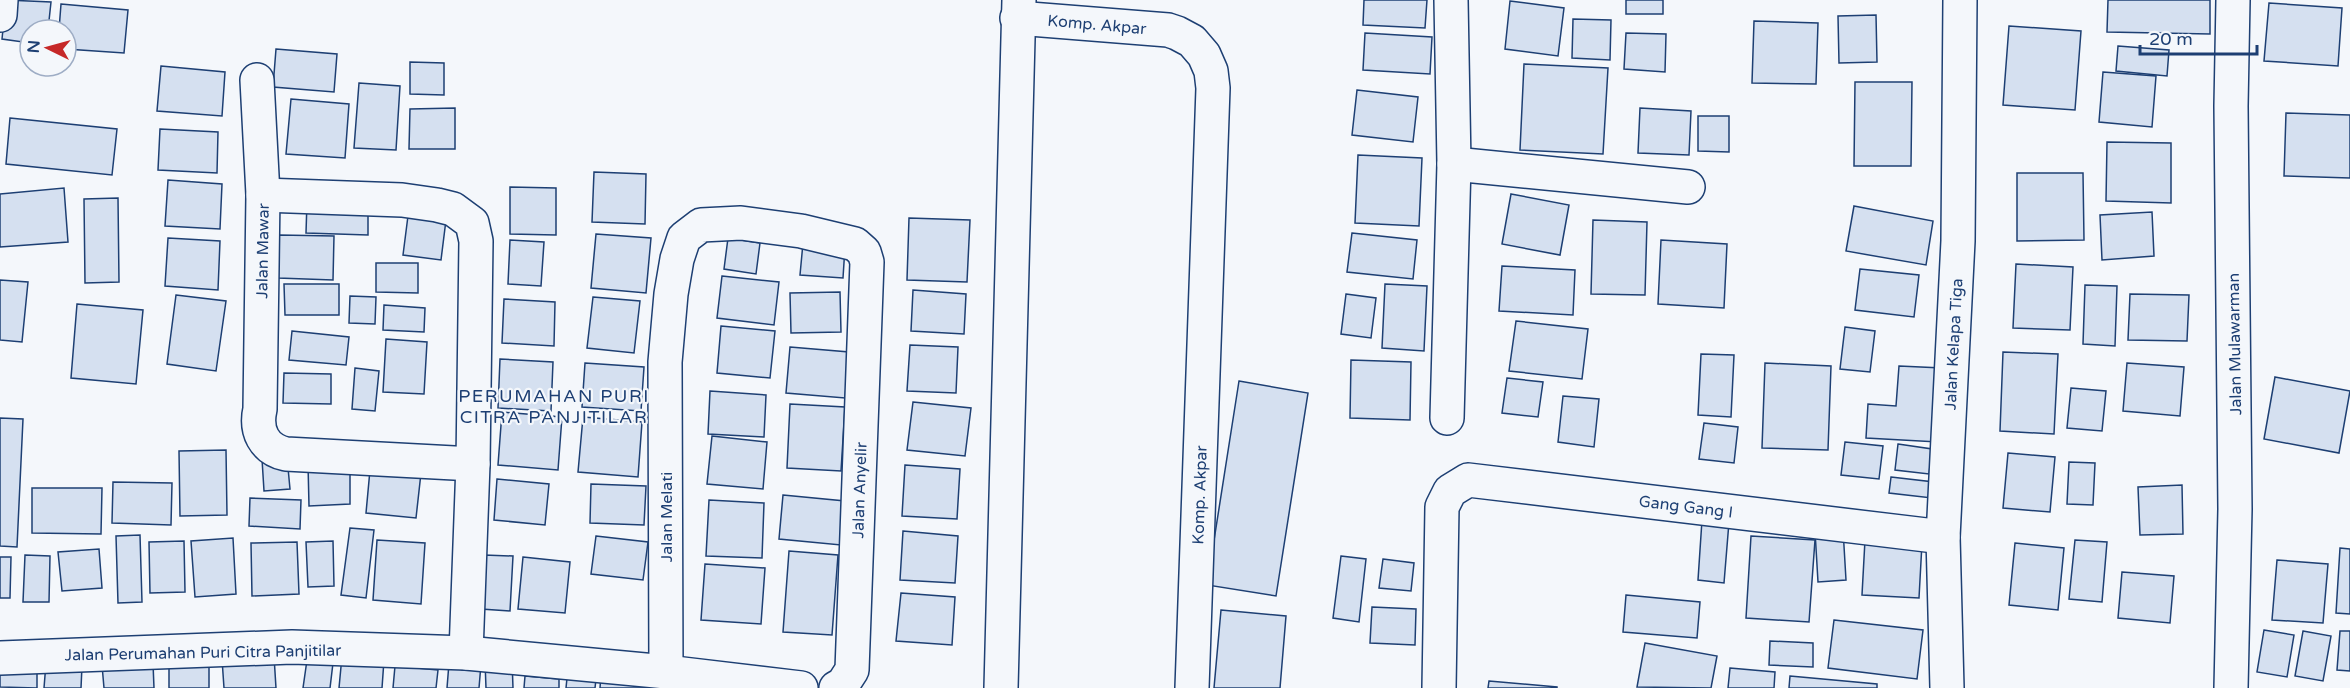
<svg xmlns="http://www.w3.org/2000/svg" width="2350" height="688" viewBox="0 0 2350 688" font-family="'Varela Round',sans-serif">
<style>
.building{fill:#d5e0f0;stroke:#1d3f73;stroke-width:1.5}
.lines{fill:none;stroke-linecap:round;stroke-linejoin:round}
.minor-casing{stroke:#1d3f73;stroke-width:36}
.minor{stroke:#f4f7fb;stroke-width:33}
.labels{text-anchor:middle;stroke-width:4.5;stroke-linejoin:round;paint-order:stroke}
.street-label{font-size:16px;fill:#1d3f73;stroke:#f4f7fb}
.neighbourhood-label{font-size:18px;letter-spacing:1.5px;fill:#1d3f73;stroke:#f4f7fb}
</style>
<rect width="100%" height="100%" fill="#f4f7fb"/>
<g class="building">
<path d="M 6,0 L 51,2 L 48,30 L 30,30 L 30,43 L 2,39 Z"/>
<path d="M 1364,0 L 1427,0 L 1425,28 L 1363,25 Z"/>
<rect x="1626" y="0" width="37" height="14"/>
<path d="M 2108,0 L 2210,0 L 2210,34 L 2107,32 Z"/>
<path d="M 1510,1 L 1564,8 L 1558,56 L 1505,49 Z"/>
<path d="M 2269,3 L 2342,8 L 2338,66 L 2264,61 Z"/>
<path d="M 61,4 L 128,10 L 124,53 L 66,49 L 66,30 L 59,30 Z"/>
<path d="M 1876,15 L 1877,62 L 1839,63 L 1838,16 Z"/>
<path d="M 1573,19 L 1611,20 L 1610,60 L 1572,58 Z"/>
<path d="M 1754,21 L 1818,23 L 1816,84 L 1752,83 Z"/>
<path d="M 2009,26 L 2081,31 L 2075,110 L 2003,105 Z"/>
<path d="M 1365,33 L 1432,37 L 1430,74 L 1363,70 Z"/>
<path d="M 1626,33 L 1666,34 L 1665,72 L 1624,69 Z"/>
<path d="M 2118,46 L 2169,50 L 2167,76 L 2116,71 Z"/>
<path d="M 276,49 L 337,54 L 334,92 L 273,87 Z"/>
<path d="M 410,62 L 444,63 L 444,95 L 410,94 Z"/>
<path d="M 1524,64 L 1608,68 L 1603,154 L 1520,150 Z"/>
<path d="M 161,66 L 225,72 L 222,116 L 157,111 Z"/>
<path d="M 2103,72 L 2156,76 L 2152,127 L 2099,122 Z"/>
<path d="M 1855,82 L 1912,82 L 1911,166 L 1854,166 Z"/>
<path d="M 359,83 L 400,86 L 396,150 L 354,148 Z"/>
<path d="M 1357,90 L 1418,97 L 1413,142 L 1352,135 Z"/>
<path d="M 291,99 L 349,104 L 345,158 L 286,154 Z"/>
<path d="M 455,108 L 455,149 L 409,149 L 410,109 Z"/>
<path d="M 1640,108 L 1691,111 L 1689,155 L 1638,153 Z"/>
<path d="M 2286,113 L 2350,115 L 2350,178 L 2284,176 Z"/>
<path d="M 1698,116 L 1729,116 L 1729,152 L 1698,151 Z"/>
<path d="M 10,118 L 117,129 L 112,175 L 6,164 Z"/>
<path d="M 160,129 L 218,132 L 217,173 L 158,170 Z"/>
<path d="M 2107,142 L 2171,143 L 2171,203 L 2106,201 Z"/>
<path d="M 1358,155 L 1422,158 L 1419,226 L 1355,223 Z"/>
<path d="M 594,172 L 646,174 L 645,224 L 592,222 Z"/>
<path d="M 2017,173 L 2083,173 L 2084,240 L 2017,241 Z"/>
<path d="M 168,180 L 222,184 L 220,229 L 165,226 Z"/>
<path d="M 510,187 L 556,188 L 556,235 L 510,234 Z"/>
<path d="M 64,188 L 68,242 L 0,247 L 0,194 Z"/>
<path d="M 1511,194 L 1569,205 L 1560,255 L 1502,244 Z"/>
<path d="M 118,198 L 119,282 L 85,283 L 84,199 Z"/>
<path d="M 307,201 L 368,202 L 368,235 L 306,233 Z"/>
<path d="M 1854,206 L 1933,221 L 1926,265 L 1846,251 Z"/>
<path d="M 409,208 L 447,212 L 441,260 L 403,255 Z"/>
<path d="M 2152,212 L 2154,256 L 2102,260 L 2100,215 Z"/>
<path d="M 909,218 L 970,220 L 967,282 L 907,280 Z"/>
<path d="M 1593,220 L 1647,222 L 1645,295 L 1591,294 Z"/>
<path d="M 1352,233 L 1417,240 L 1413,279 L 1347,272 Z"/>
<path d="M 596,234 L 651,238 L 646,293 L 591,288 Z"/>
<path d="M 279,235 L 334,236 L 333,280 L 278,278 Z"/>
<path d="M 168,238 L 220,241 L 218,290 L 165,286 Z"/>
<path d="M 728,238 L 760,243 L 756,274 L 724,269 Z"/>
<path d="M 510,240 L 544,242 L 541,286 L 508,284 Z"/>
<path d="M 1661,240 L 1727,244 L 1724,308 L 1658,304 Z"/>
<path d="M 803,243 L 845,247 L 843,278 L 800,275 Z"/>
<path d="M 376,263 L 418,263 L 418,293 L 376,292 Z"/>
<path d="M 2016,264 L 2073,267 L 2070,330 L 2013,328 Z"/>
<path d="M 1502,266 L 1575,270 L 1573,315 L 1499,311 Z"/>
<path d="M 1860,269 L 1919,275 L 1914,317 L 1855,310 Z"/>
<path d="M 722,276 L 779,282 L 774,325 L 717,318 Z"/>
<path d="M 0,280 L 28,282 L 22,342 L 0,340 Z"/>
<path d="M 284,284 L 339,284 L 339,315 L 285,315 Z"/>
<path d="M 1385,284 L 1427,286 L 1424,351 L 1382,348 Z"/>
<path d="M 2085,285 L 2117,286 L 2115,346 L 2083,344 Z"/>
<path d="M 913,290 L 966,294 L 964,334 L 911,331 Z"/>
<path d="M 840,292 L 841,332 L 791,333 L 790,293 Z"/>
<path d="M 1346,294 L 1376,298 L 1371,338 L 1341,334 Z"/>
<path d="M 2130,294 L 2189,295 L 2187,341 L 2128,340 Z"/>
<path d="M 176,295 L 226,301 L 216,371 L 167,364 Z"/>
<path d="M 350,296 L 376,297 L 375,324 L 349,323 Z"/>
<path d="M 593,297 L 640,301 L 634,353 L 587,348 Z"/>
<path d="M 504,299 L 555,302 L 554,346 L 502,343 Z"/>
<path d="M 77,304 L 143,310 L 136,384 L 71,378 Z"/>
<path d="M 384,305 L 425,308 L 424,332 L 383,330 Z"/>
<path d="M 1516,321 L 1588,329 L 1582,379 L 1509,371 Z"/>
<path d="M 721,326 L 775,331 L 770,378 L 717,373 Z"/>
<path d="M 1845,327 L 1875,331 L 1870,372 L 1840,369 Z"/>
<path d="M 292,331 L 349,337 L 346,365 L 289,360 Z"/>
<path d="M 386,339 L 427,342 L 424,394 L 383,392 Z"/>
<path d="M 910,345 L 958,347 L 956,393 L 907,391 Z"/>
<path d="M 790,347 L 849,352 L 845,398 L 786,393 Z"/>
<path d="M 2003,352 L 2058,354 L 2054,434 L 2000,431 Z"/>
<path d="M 1701,354 L 1734,355 L 1731,417 L 1698,415 Z"/>
<path d="M 500,359 L 553,362 L 551,411 L 498,408 Z"/>
<path d="M 1351,360 L 1411,362 L 1410,420 L 1350,418 Z"/>
<path d="M 585,363 L 644,367 L 641,411 L 582,407 Z"/>
<path d="M 1765,363 L 1831,366 L 1828,450 L 1762,448 Z"/>
<path d="M 2127,363 L 2184,367 L 2180,416 L 2123,411 Z"/>
<path d="M 1899,366 L 1942,368 L 1938,442 L 1866,438 L 1868,404 L 1896,406 Z"/>
<path d="M 355,368 L 379,371 L 375,411 L 352,409 Z"/>
<path d="M 284,373 L 331,374 L 331,404 L 283,403 Z"/>
<path d="M 2275,377 L 2350,391 L 2339,453 L 2264,439 Z"/>
<path d="M 1507,378 L 1543,382 L 1538,417 L 1502,413 Z"/>
<path d="M 1239,381 L 1308,393 L 1276,596 L 1207,585 Z"/>
<path d="M 2071,388 L 2106,391 L 2102,431 L 2067,428 Z"/>
<path d="M 710,391 L 766,395 L 764,437 L 708,434 Z"/>
<path d="M 1563,396 L 1599,399 L 1594,447 L 1558,442 Z"/>
<path d="M 913,402 L 971,408 L 965,456 L 907,450 Z"/>
<path d="M 790,404 L 845,407 L 841,471 L 787,468 Z"/>
<path d="M 502,412 L 562,417 L 558,470 L 498,465 Z"/>
<path d="M 583,417 L 642,422 L 638,477 L 578,472 Z"/>
<path d="M 0,418 L 23,419 L 17,547 L 0,546 Z"/>
<path d="M 1704,423 L 1738,427 L 1734,463 L 1699,459 Z"/>
<path d="M 712,436 L 767,442 L 763,489 L 707,484 Z"/>
<path d="M 1845,442 L 1883,446 L 1879,479 L 1841,475 Z"/>
<path d="M 1898,444 L 1932,449 L 1929,474 L 1895,470 Z"/>
<path d="M 226,450 L 227,515 L 180,516 L 179,451 Z"/>
<path d="M 2008,453 L 2055,457 L 2050,512 L 2003,508 Z"/>
<path d="M 287,457 L 290,489 L 264,491 L 262,459 Z"/>
<path d="M 371,459 L 422,464 L 416,518 L 366,513 Z"/>
<path d="M 2069,462 L 2095,463 L 2093,505 L 2067,504 Z"/>
<path d="M 350,463 L 350,504 L 309,506 L 308,464 Z"/>
<path d="M 905,465 L 960,469 L 957,519 L 902,516 Z"/>
<path d="M 1891,477 L 1934,482 L 1932,498 L 1889,493 Z"/>
<path d="M 497,479 L 549,484 L 545,525 L 494,520 Z"/>
<path d="M 113,482 L 172,483 L 171,525 L 112,523 Z"/>
<path d="M 591,484 L 646,486 L 644,525 L 590,523 Z"/>
<path d="M 2182,485 L 2183,534 L 2140,535 L 2138,487 Z"/>
<path d="M 32,488 L 102,488 L 101,534 L 32,533 Z"/>
<path d="M 783,495 L 845,501 L 841,545 L 779,539 Z"/>
<path d="M 250,498 L 301,500 L 300,529 L 249,526 Z"/>
<path d="M 709,500 L 764,503 L 762,558 L 706,556 Z"/>
<path d="M 1702,520 L 1729,522 L 1724,583 L 1698,580 Z"/>
<path d="M 350,528 L 374,530 L 366,598 L 341,595 Z"/>
<path d="M 1843,529 L 1846,580 L 1818,582 L 1815,531 Z"/>
<path d="M 903,531 L 958,536 L 955,583 L 900,580 Z"/>
<path d="M 140,535 L 142,602 L 118,603 L 116,536 Z"/>
<path d="M 596,536 L 648,542 L 643,580 L 591,574 Z"/>
<path d="M 1751,536 L 1815,540 L 1809,622 L 1746,618 Z"/>
<path d="M 233,538 L 236,594 L 195,597 L 191,541 Z"/>
<path d="M 377,540 L 425,543 L 421,604 L 373,600 Z"/>
<path d="M 1865,540 L 1922,543 L 1919,598 L 1862,595 Z"/>
<path d="M 2075,540 L 2107,542 L 2102,602 L 2069,599 Z"/>
<path d="M 184,541 L 185,592 L 150,593 L 149,542 Z"/>
<path d="M 333,541 L 334,586 L 308,587 L 306,542 Z"/>
<path d="M 297,542 L 299,594 L 252,596 L 251,543 Z"/>
<path d="M 2015,543 L 2064,548 L 2058,610 L 2009,605 Z"/>
<path d="M 2340,548 L 2350,549 L 2350,614 L 2336,613 Z"/>
<path d="M 99,549 L 102,588 L 62,591 L 58,552 Z"/>
<path d="M 789,551 L 838,555 L 832,635 L 783,632 Z"/>
<path d="M 25,555 L 50,556 L 49,602 L 23,602 Z"/>
<path d="M 484,555 L 513,556 L 510,611 L 481,609 Z"/>
<path d="M 1341,556 L 1366,559 L 1359,622 L 1333,618 Z"/>
<path d="M 0,557 L 11,557 L 10,598 L 0,598 Z"/>
<path d="M 523,557 L 570,562 L 565,613 L 518,609 Z"/>
<path d="M 1383,559 L 1414,563 L 1411,591 L 1379,588 Z"/>
<path d="M 2277,560 L 2328,564 L 2323,623 L 2272,620 Z"/>
<path d="M 705,564 L 765,568 L 761,624 L 701,620 Z"/>
<path d="M 2122,572 L 2174,576 L 2170,623 L 2118,618 Z"/>
<path d="M 901,593 L 955,597 L 952,645 L 896,641 Z"/>
<path d="M 1626,595 L 1700,602 L 1697,638 L 1623,632 Z"/>
<path d="M 1372,607 L 1416,609 L 1415,645 L 1370,643 Z"/>
<path d="M 1221,610 L 1286,616 L 1280,688 L 1214,688 Z"/>
<path d="M 1834,620 L 1923,630 L 1917,679 L 1828,668 Z"/>
<path d="M 2264,630 L 2294,635 L 2287,677 L 2257,672 Z"/>
<path d="M 2303,631 L 2331,636 L 2323,681 L 2295,676 Z"/>
<path d="M 2340,631 L 2350,631 L 2350,671 L 2337,670 Z"/>
<path d="M 1770,641 L 1813,643 L 1813,667 L 1769,665 Z"/>
<path d="M 1645,643 L 1717,656 L 1711,688 L 1637,687 Z"/>
<path d="M 274,656 L 276,688 L 224,688 L 222,659 Z"/>
<path d="M 342,656 L 384,660 L 382,688 L 339,688 Z"/>
<path d="M 512,659 L 513,688 L 486,688 L 485,661 Z"/>
<rect x="169" y="660" width="40" height="28"/>
<path d="M 307,660 L 333,663 L 330,688 L 303,688 Z"/>
<path d="M 0,661 L 37,661 L 37,688 L 0,687 Z"/>
<path d="M 46,663 L 82,666 L 81,688 L 44,688 Z"/>
<path d="M 153,663 L 154,688 L 104,688 L 102,665 Z"/>
<path d="M 449,663 L 481,664 L 479,688 L 447,688 Z"/>
<path d="M 395,666 L 438,670 L 436,688 L 393,688 Z"/>
<path d="M 568,668 L 597,670 L 595,688 L 566,688 Z"/>
<path d="M 1730,668 L 1775,672 L 1774,688 L 1728,688 Z"/>
<path d="M 601,675 L 648,676 L 648,688 L 600,688 Z"/>
<path d="M 525,676 L 559,679 L 559,688 L 524,688 Z"/>
<path d="M 1790,676 L 1877,684 L 1877,688 L 1789,688 Z"/>
<path d="M 1489,681 L 1557,687 L 1557,688 L 1488,688 Z"/>
</g>
<g class="lines">
<g class="minor-casing">
<g id="minor">
<path d="M 0,15 L 1,0"/>
<path d="M 1017,18 L 1168,30 L 1177,33 L 1192,41 L 1204,55 L 1211,71 L 1213,88 L 1192,688"/>
<path d="M 257,80 L 263,195 L 260,409 C 255,431 264,449 286,454 L 473,464"/>
<path d="M 1454,164 L 1688,187"/>
<path d="M 263,195 L 402,200 L 437,205 L 453,209 L 472,223 L 476,241 L 473,464 L 466,653"/>
<path d="M 1447,418 L 1454,164 L 1451,0"/>
<path d="M 0,658 L 292,647 L 466,653 L 666,672 L 801,688"/>
<path d="M 666,672 L 665,362 L 671,294 L 677,259 L 684,238 L 701,225 L 741,223 L 801,231 L 855,244 L 864,252 L 867,262 L 852,670 L 843,684 L 836,688"/>
<path d="M 1001,688 L 1019,0"/>
<path d="M 1439,688 L 1442,507 L 1450,491 L 1468,480 L 1943,537"/>
<path d="M 1947,688 L 1943,537 L 1958,241 L 1960,0"/>
<path d="M 2231,688 L 2235,509 L 2231,106 L 2233,0"/>
</g>
</g>
<use href="#minor" class="minor"/>
</g>
<g class="labels">
<g class="street-label">
<text transform="translate(1097 24) rotate(5)" y="6">Komp. Akpar</text>
<text transform="translate(262 251) rotate(-89)" y="6">Jalan Mawar</text>
<text transform="translate(1953 344) rotate(-87)" y="6">Jalan Kelapa Tiga</text>
<text transform="translate(2234 344) rotate(-91)" y="6">Jalan Mulawarman</text>
<text transform="translate(859 490) rotate(-88)" y="6">Jalan Anyelir</text>
<text transform="translate(1199 495) rotate(-88)" y="6">Komp. Akpar</text>
<text transform="translate(1686 506) rotate(7)" y="6">Gang Gang I</text>
<text transform="translate(666 517) rotate(-90)" y="6">Jalan Melati</text>
<text transform="translate(203 652) rotate(-1)" y="6">Jalan Perumahan Puri Citra Panjitilar</text>
</g>
<g class="neighbourhood-label">
<text x="554" y="402">PERUMAHAN PURI<tspan x="554" dy="21">CITRA PANJITILAR</tspan></text>
</g>
</g>
<g transform="translate(48 48) rotate(275)"><circle r="28" fill="#f4f7fb" stroke="#9eadc5" stroke-width="1.5"/>
<path d="M0-4.5L10 22L0 15L-10 22Z" fill="#c62828"/>
<text y="-9" font-size="16" font-weight="bold" text-anchor="middle" fill="#1d3f73">N</text>
</g>
<path d="M2140 45v9h117v-9" fill="none" stroke="#1d3f73" stroke-width="3"/>
<text x="2149" y="45" font-size="18" fill="#1d3f73" stroke="#f4f7fb" stroke-width="4.5" paint-order="stroke">20 m</text>
</svg>
